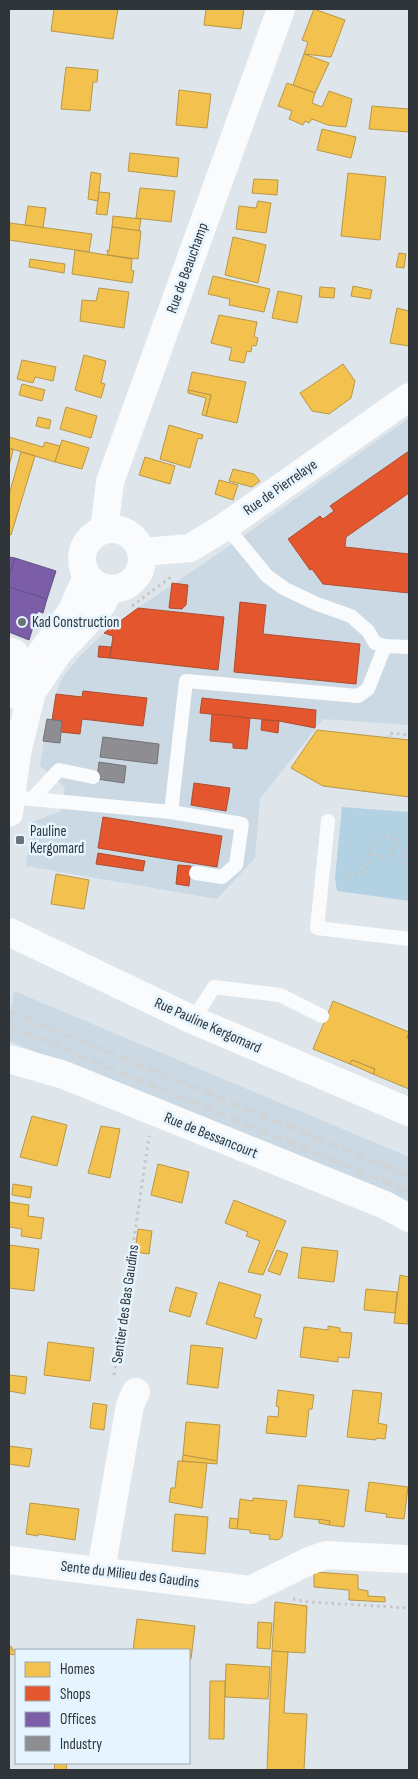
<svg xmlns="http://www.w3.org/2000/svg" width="418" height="1779" viewBox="0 0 418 1779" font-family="'Sofia Sans Condensed',sans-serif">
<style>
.built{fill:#cad9e3}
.green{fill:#b2d1e3}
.homes{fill:#f2c14e;stroke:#b89748}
.shops{fill:#e4572e;stroke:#ae4d31}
.offices{fill:#7b5ea7;stroke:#645286}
.industry{fill:#8d8d92;stroke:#717377}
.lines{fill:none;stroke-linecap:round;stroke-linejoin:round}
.path{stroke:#c4c6c8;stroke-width:3;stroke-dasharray:2.5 4;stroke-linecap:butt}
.service{stroke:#fafbfc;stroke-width:14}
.minor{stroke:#fafbfc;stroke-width:28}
.tertiary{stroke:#fafbfc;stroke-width:28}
.rail{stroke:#d1d4d6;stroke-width:4;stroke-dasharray:10 5;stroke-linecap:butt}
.poi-dot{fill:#6c7377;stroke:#e5f4fe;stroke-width:2}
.labels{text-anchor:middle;stroke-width:5;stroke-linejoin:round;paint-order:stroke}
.street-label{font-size:15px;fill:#2f3539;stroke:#e5f4fe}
.poi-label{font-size:15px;fill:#2f3539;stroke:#e5f4fe;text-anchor:start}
</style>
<rect width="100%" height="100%" fill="#dee6eb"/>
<g class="built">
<path d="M 409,418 L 409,725 L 323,719 L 260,799 L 255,858 L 217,899 L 26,866 L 32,822 L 61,811 L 65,787 L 74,788 L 65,787 L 40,766 L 44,741 L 60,743 L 61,736 L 56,694 L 62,678 L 80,656 L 104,633 L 138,608 L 228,547 Z"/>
<path d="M 14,991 L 409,1157 L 409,1207 L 9,1041 L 9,1020 Z"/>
</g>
<path class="green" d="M 342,807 L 409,812 L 409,901 L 337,891 L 335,878 Z"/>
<g class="homes">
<path d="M 54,9 L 118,9 L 113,39 L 51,31 Z"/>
<path d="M 206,9 L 244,9 L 241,29 L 204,25 Z"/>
<path d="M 314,9 L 345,20 L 331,57 L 304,54 L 308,42 L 302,40 Z"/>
<path d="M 304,54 L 329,63 L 315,93 L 293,85 Z"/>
<path d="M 66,67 L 98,70 L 97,82 L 93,82 L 90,111 L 61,109 Z"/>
<path d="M 287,83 L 315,93 L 312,103 L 322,107 L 329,91 L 352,99 L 346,127 L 328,125 L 312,119 L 309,123 L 305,121 L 303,125 L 289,119 L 292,111 L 278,106 Z"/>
<path d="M 179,90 L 211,94 L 207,128 L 176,125 Z"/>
<path d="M 372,106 L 409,109 L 409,132 L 369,129 Z"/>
<path d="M 322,129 L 356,137 L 351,158 L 317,150 Z"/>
<path d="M 130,153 L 179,158 L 177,177 L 128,171 Z"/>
<path d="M 91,172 L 101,174 L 98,201 L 88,199 Z"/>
<path d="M 348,173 L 386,177 L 380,240 L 341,236 Z"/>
<path d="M 254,179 L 278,180 L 277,195 L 252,193 Z"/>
<path d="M 140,188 L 175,191 L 171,222 L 136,218 Z"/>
<path d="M 99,192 L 110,193 L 107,215 L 96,214 Z"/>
<path d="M 258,201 L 271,203 L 266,233 L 236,229 L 239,206 L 256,208 Z"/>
<path d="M 28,206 L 46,208 L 43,228 L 25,225 Z"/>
<path d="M 113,216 L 141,219 L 139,231 L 112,227 Z"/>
<path d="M 10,223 L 92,234 L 89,252 L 9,240 Z"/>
<path d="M 112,227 L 141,231 L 138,259 L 108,255 L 107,250 L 109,251 Z"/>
<path d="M 233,237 L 266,245 L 258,283 L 225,275 Z"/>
<path d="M 75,250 L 132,259 L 131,270 L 134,271 L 132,283 L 72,274 Z"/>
<path d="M 399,253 L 406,254 L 404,268 L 396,267 Z"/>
<path d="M 30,259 L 65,264 L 64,273 L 29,267 Z"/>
<path d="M 213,276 L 270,289 L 264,312 L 229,305 L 230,299 L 208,294 Z"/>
<path d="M 353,286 L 372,290 L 370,299 L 351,296 Z"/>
<path d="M 320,287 L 335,288 L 334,298 L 319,297 Z"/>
<path d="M 99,288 L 129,292 L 124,328 L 80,321 L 82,300 L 96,301 Z"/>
<path d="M 278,291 L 302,296 L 297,323 L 272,318 Z"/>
<path d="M 397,308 L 409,311 L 409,346 L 390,343 Z"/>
<path d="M 219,315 L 257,322 L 254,337 L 258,338 L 256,346 L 252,345 L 251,352 L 247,351 L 244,363 L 229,360 L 232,348 L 211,343 Z"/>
<path d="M 84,355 L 106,361 L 101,383 L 105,384 L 101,398 L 75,390 Z"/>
<path d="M 22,360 L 56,367 L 53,381 L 35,377 L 33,383 L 17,379 Z"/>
<path d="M 343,364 L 355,381 L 351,398 L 329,414 L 312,411 L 300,393 Z"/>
<path d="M 192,372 L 246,382 L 237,423 L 206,416 L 211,395 L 188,390 Z"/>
<path d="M 22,384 L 45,390 L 42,401 L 19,395 Z"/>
<path d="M 188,390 L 211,395 L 206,416 L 202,415 L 206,398 L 188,393 Z"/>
<path d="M 66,407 L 97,416 L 91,438 L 60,429 Z"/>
<path d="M 38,417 L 51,420 L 49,429 L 36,426 Z"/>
<path d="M 169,425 L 203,435 L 202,439 L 198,438 L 190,468 L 160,459 Z"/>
<path d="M 9,437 L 43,447 L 45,442 L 60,446 L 55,462 L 9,448 Z"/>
<path d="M 62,440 L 89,448 L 82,469 L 55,462 Z"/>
<path d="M 9,448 L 13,450 L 9,466 Z"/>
<path d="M 21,452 L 35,456 L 11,535 L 9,534 L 9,495 Z"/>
<path d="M 145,457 L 175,466 L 170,484 L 139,475 Z"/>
<path d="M 233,469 L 254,474 L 260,481 L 252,487 L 229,481 Z"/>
<path d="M 219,480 L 238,485 L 233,500 L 215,494 Z"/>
<path d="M 317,730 L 409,740 L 409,797 L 323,786 L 291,768 Z"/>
<path d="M 56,874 L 89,880 L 84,909 L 51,904 Z"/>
<path d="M 333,1001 L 409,1032 L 407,1038 L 409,1039 L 409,1089 L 373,1074 L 375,1069 L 352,1060 L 350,1064 L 313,1049 Z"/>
<path d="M 352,1060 L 375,1069 L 373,1074 L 350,1064 Z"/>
<path d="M 32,1116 L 67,1125 L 57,1166 L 20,1157 Z"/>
<path d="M 101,1126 L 120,1129 L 110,1178 L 88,1173 Z"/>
<path d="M 158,1164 L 189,1172 L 182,1203 L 151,1195 Z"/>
<path d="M 13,1184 L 32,1187 L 30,1198 L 12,1195 Z"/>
<path d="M 234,1200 L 286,1221 L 263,1275 L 248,1272 L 260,1241 L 246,1236 L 248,1232 L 225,1223 Z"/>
<path d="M 9,1202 L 29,1205 L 28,1216 L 44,1218 L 41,1239 L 21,1236 L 22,1229 L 9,1227 Z"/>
<path d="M 138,1229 L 152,1231 L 149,1254 L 135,1252 Z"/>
<path d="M 9,1245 L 39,1249 L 34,1291 L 9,1288 Z"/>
<path d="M 302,1247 L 338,1251 L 334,1282 L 298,1278 Z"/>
<path d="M 277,1250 L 288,1254 L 280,1275 L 268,1271 Z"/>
<path d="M 400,1275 L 409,1277 L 408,1324 L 394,1323 Z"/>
<path d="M 219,1282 L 261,1295 L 254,1317 L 262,1319 L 256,1339 L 206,1324 Z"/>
<path d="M 176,1287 L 197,1293 L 190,1317 L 169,1311 Z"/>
<path d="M 366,1289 L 397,1292 L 395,1313 L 364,1310 Z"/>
<path d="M 328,1326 L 340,1328 L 340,1332 L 352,1333 L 349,1358 L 338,1357 L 338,1362 L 300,1357 L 304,1327 L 328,1330 Z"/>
<path d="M 48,1342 L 94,1348 L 90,1381 L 44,1375 Z"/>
<path d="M 191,1345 L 223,1348 L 218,1388 L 187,1384 Z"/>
<path d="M 9,1375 L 27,1377 L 25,1394 L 9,1391 Z"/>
<path d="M 278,1390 L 314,1395 L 312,1409 L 309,1409 L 306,1437 L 266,1433 L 268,1416 L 278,1417 L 279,1407 L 276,1406 Z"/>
<path d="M 353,1390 L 382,1393 L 378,1423 L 387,1425 L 385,1439 L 376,1438 L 376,1440 L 347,1437 Z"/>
<path d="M 93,1403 L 107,1405 L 104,1430 L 90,1428 Z"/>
<path d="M 186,1422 L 220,1425 L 217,1461 L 183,1455 Z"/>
<path d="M 9,1446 L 32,1449 L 29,1467 L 9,1464 Z"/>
<path d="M 183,1455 L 217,1461 L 217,1464 L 182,1461 Z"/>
<path d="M 178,1461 L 207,1463 L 202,1508 L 169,1502 L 171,1488 L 175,1488 Z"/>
<path d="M 369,1482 L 408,1487 L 404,1519 L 386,1517 L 387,1514 L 365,1511 Z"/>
<path d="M 298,1485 L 349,1490 L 344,1527 L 329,1525 L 330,1521 L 294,1517 Z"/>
<path d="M 253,1498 L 287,1501 L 282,1537 L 278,1540 L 269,1539 L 270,1535 L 250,1533 L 250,1530 L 237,1529 L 240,1499 L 253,1501 Z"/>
<path d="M 30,1503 L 79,1509 L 75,1540 L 38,1534 L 38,1536 L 26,1534 Z"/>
<path d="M 175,1514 L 208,1517 L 205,1554 L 172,1551 Z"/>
<path d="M 230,1518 L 238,1519 L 237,1529 L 229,1528 Z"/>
<path d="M 319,1519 L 330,1521 L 329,1525 L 319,1523 Z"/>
<path d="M 314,1572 L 358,1575 L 358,1589 L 368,1591 L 368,1596 L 385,1597 L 385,1602 L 349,1600 L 349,1590 L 314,1587 Z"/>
<path d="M 275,1602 L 307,1606 L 305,1653 L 272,1651 Z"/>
<path d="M 137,1619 L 195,1626 L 191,1659 L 189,1659 L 189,1650 L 133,1650 Z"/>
<path d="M 258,1622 L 272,1623 L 270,1649 L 257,1648 Z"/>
<path d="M 9,1646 L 12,1647 L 12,1650 L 16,1650 L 16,1655 L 9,1654 Z"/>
<path d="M 272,1651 L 288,1652 L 284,1713 L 307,1714 L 304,1770 L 267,1770 Z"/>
<path d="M 226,1664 L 270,1667 L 268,1699 L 225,1697 Z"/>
<path d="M 210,1681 L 225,1681 L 224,1739 L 209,1739 Z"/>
<path d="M 55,1763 L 67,1763 L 66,1770 L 54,1770 Z"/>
</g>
<g class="shops">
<path d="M 409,451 L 409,493 L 346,537 L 345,547 L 409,554 L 409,593 L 323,584 L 312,569 L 310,570 L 288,539 L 320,516 L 323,519 L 334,511 L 330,506 Z"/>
<path d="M 172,583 L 188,585 L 186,605 L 182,609 L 169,608 Z"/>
<path d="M 240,602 L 266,605 L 263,634 L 360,644 L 356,684 L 234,672 Z"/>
<path d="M 138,608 L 224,617 L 218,670 L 110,658 L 113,636 L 104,633 Z"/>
<path d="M 99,646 L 111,647 L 110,658 L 98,657 Z"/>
<path d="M 83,691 L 147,698 L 143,726 L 82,719 L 80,734 L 60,732 L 62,721 L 52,720 L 56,694 L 82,697 Z"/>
<path d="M 202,698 L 316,710 L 315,728 L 279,721 L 200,713 Z"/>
<path d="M 212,714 L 250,718 L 247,749 L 233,748 L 233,743 L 210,741 Z"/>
<path d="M 262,720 L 279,721 L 278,733 L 261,730 Z"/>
<path d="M 194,783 L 230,788 L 226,811 L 191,805 Z"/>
<path d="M 103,817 L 222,836 L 217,867 L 98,848 Z"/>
<path d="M 98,853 L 145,861 L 143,871 L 96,864 Z"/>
<path d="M 178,865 L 191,866 L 189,886 L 176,884 Z"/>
</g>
<g class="offices">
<path d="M 9,557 L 15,558 L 9,577 Z"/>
<path d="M 15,558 L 56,571 L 47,599 L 9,587 L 9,577 Z"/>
<path d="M 9,587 L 47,599 L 43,613 L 38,611 L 29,640 L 9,632 Z"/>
</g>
<g class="industry">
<path d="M 47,719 L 62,721 L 60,743 L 43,741 Z"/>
<path d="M 103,737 L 159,744 L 157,764 L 100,757 Z"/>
<path d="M 99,762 L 126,766 L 124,783 L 97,779 Z"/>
</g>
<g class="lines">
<g class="path">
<path d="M 132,606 L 171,577"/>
<path d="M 389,738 L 389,733 L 409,735"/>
<path d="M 369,854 C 380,855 385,863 393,857 L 394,837"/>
<path d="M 343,880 L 346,877 L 364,871 C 374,851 364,838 392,836 L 399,841 L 409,874"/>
<path d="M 114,1375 L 149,1136"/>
<path d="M 293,1599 L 309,1602 L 409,1608"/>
</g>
<g class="service">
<path d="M 385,646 L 409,647"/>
<path d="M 11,797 L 171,812 L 186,681 L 358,696 L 368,689 L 385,646 L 375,643 L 368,631 L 351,616 L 317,604 L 285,589 L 267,576 L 226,526"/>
<path d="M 32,799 L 59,770 L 93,777"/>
<path d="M 171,812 L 242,824 L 236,865 L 222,877 L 196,873"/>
<path d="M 328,821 L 317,928 L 409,939"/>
<path d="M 193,1020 L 214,987 L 280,995 L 322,1016"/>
</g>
<g class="minor">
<circle cx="112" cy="559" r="30"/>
<path d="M 104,530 L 110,482 L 281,9"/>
<path d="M 142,552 L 190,548 L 226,526 L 409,397"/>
<path d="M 9,651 L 14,653 L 31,690"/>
<path d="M 9,695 L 60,628 L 71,612 L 87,577"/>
<path d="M 9,813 L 17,753 L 32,692 L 58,653 L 93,616 L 102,604 L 109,590"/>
<path d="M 9,932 L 193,1020 L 409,1112"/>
<path d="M 9,1560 L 250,1590 L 309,1561 L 326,1555 L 404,1559"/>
<path d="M 101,1570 L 130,1405 L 136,1392"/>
</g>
<path class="tertiary" d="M 9,1059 L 64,1075 L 385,1205 L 409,1218"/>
<g class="rail">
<path d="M 9,1011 L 409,1176"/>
<path d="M 9,1026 L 409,1192"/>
</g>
</g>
<g class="poi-dot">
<circle cx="22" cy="622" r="5"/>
<rect x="15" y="835" width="10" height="10" rx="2.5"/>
</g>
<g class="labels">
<g class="street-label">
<text transform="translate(187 268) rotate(-70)" y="5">Rue de Beauchamp</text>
<text transform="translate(280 487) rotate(-35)" y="5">Rue de Pierrelaye</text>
<text transform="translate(208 1025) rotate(24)" y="5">Rue Pauline Kergomard</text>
<text transform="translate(211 1135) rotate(22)" y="5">Rue de Bessancourt</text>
<text transform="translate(125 1304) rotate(-82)" y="5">Sentier des Bas Gaudins</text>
<text transform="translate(130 1574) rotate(7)" y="5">Sente du Milieu des Gaudins</text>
</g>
<g class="poi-label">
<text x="32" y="627">Kad Construction</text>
<text x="30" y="836">Pauline<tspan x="30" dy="17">Kergomard</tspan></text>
</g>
</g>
<rect width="418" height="1779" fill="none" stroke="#2f3539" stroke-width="20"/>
<rect x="15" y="1649" width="175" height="115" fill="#e5f4fe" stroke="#9ca8af"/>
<rect x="25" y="1662" width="25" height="15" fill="#f2c14e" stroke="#9ca8af"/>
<text x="60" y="1674" font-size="15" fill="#2f3539">Homes</text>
<rect x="25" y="1686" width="25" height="15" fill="#e4572e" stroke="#9ca8af"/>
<text x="60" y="1699" font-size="15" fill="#2f3539">Shops</text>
<rect x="25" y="1712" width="25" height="15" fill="#7b5ea7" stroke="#9ca8af"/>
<text x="60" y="1724" font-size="15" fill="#2f3539">Offices</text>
<rect x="25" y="1736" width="25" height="15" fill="#8d8d92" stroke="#9ca8af"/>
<text x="60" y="1749" font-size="15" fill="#2f3539">Industry</text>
</svg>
